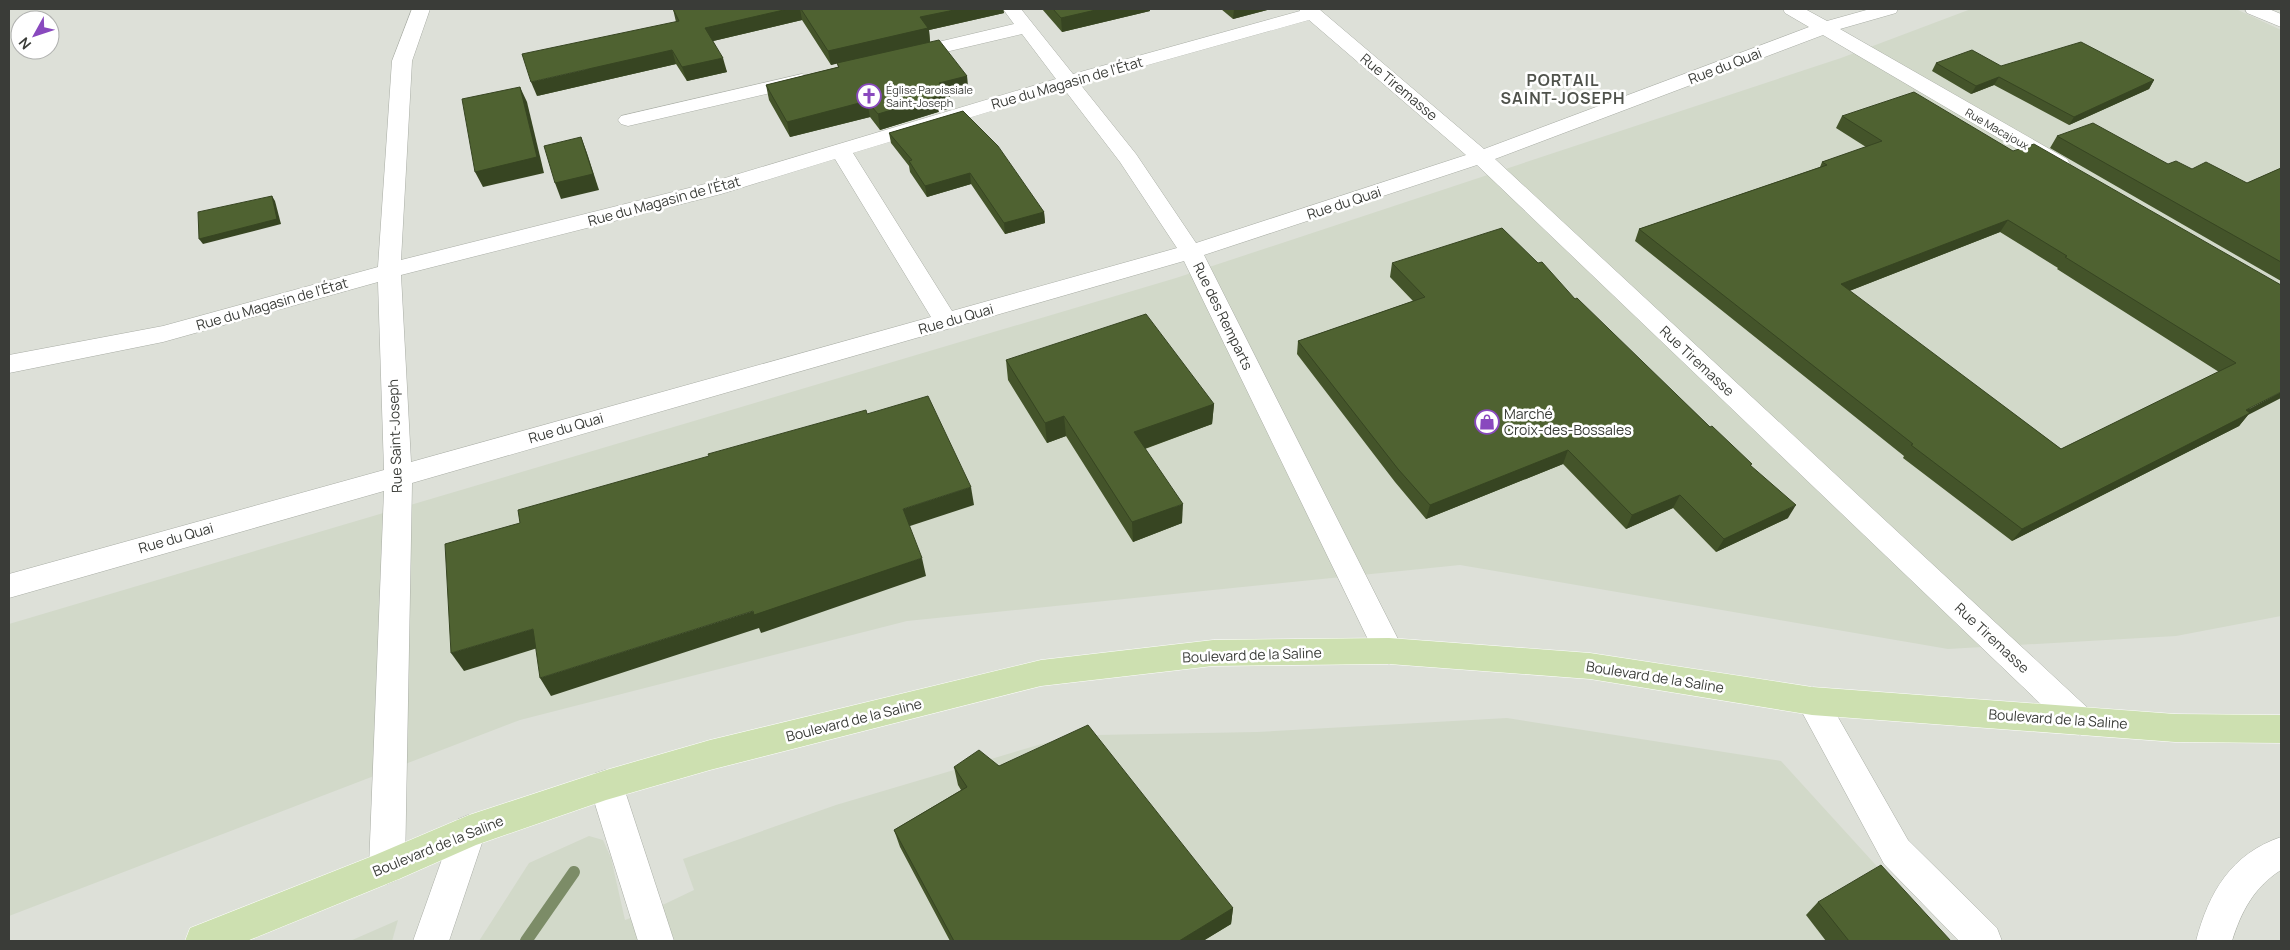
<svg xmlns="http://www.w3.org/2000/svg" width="2290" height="950" viewBox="0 0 2290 950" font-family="Manrope,sans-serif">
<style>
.built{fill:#d2d9c9}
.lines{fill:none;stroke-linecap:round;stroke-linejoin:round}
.stream{stroke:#7c8c67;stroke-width:12}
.minor-casing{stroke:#a9ada5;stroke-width:1}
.major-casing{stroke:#fff;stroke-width:1}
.minor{fill:#fff;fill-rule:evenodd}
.major{fill:#cde0b0;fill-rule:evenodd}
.wall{fill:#44542a;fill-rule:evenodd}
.shaded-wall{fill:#374522}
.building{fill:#4f6231;stroke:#374522;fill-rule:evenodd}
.labels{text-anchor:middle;stroke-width:5;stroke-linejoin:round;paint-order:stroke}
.far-poi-label{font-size:11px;fill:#3a3c38;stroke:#fff;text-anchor:start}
.far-street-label{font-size:11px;fill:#3a3c38;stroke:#fff}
.street-label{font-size:14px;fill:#3a3c38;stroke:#fff}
.poi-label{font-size:14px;fill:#3a3c38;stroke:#fff;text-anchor:start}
.far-district-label{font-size:16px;font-weight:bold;letter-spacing:1px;fill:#4f524b;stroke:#fff}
</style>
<rect width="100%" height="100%" fill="#dde0d8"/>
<g class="built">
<path d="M 1971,9 L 2236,9 L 2281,30 L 2281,616 L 2176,636 L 1948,649 L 1460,565 L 907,621 L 520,720 L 9,916 L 9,624 L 1176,278 L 1841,58 Z"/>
<path d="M 1507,718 L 1781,761 L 1945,941 L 479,941 L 529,863 L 589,836 L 603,840 L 611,858 L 625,920 L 648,912 L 694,890 L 683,859 L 836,805 L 1045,743 L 1096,735 L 1257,732 Z"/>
<path d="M 398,920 L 392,941 L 350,941 Z"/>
</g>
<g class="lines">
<path class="stream" d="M 526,941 L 574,872"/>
<g class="minor-casing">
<g id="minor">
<path d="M 412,9 L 430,9 L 412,61 L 401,260 L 705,184 L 1056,79 L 1022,34 L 907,61 L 900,59 L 897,55 L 900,51 L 1014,24 L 1003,9 L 1021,9 L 1073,74 L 1300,11 L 1299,9 L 1319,9 L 1484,149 L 1809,27 L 1785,13 L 1783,9 L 1805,9 L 1827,21 L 1870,9 L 1898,9 L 1896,13 L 1840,29 L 2067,159 L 2070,164 L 2067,169 L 2059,170 L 2051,169 L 1823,35 L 1495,159 L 2091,711 L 2096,721 L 2091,731 L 2080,735 L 2069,731 L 1477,165 L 1204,255 L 1404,651 L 1400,660 L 1389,664 L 1378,660 L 1184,261 L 412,483 L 405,867 L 399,879 L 387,884 L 375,879 L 369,867 L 384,491 L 9,598 L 9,574 L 384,470 L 378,282 L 163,342 L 9,373 L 9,355 L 163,326 L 378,267 L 392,61 ZM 1309,20 L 1466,155 L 1196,243 L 1136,154 L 1080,84 ZM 1064,89 L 1120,162 L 1177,248 L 952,311 L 853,153 ZM 835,159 L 931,317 L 411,462 L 401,275 L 721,194 Z"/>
<path d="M 2245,9 L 2269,9 L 2281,14 L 2281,27 L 2247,13 Z"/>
<path d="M 802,74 L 809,76 L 812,80 L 809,84 L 628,126 L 621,124 L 618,120 L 621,116 Z"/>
<path d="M 1812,687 L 1823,691 L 1908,840 L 1997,928 L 2002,941 L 1959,941 L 1884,864 L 1796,701 L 1801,691 Z"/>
<path d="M 606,770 L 618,774 L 623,785 L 674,941 L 638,941 L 589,785 L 594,774 Z"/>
<path d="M 469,815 L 481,820 L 486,831 L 449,941 L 413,941 L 452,831 L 457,820 Z"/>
<path d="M 2281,837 L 2281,870 C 2254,887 2241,912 2232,941 L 2196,941 C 2209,892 2231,854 2281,837 Z"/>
</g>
</g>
<g class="major-casing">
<path id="major" d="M 1389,638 L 1590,653 L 1812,687 L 2175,714 L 2281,715 L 2281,743 L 2175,742 L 1812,715 L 1590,679 L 1389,664 L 1213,666 L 1041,686 L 710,770 L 606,800 L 476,845 L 399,879 L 247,941 L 185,941 L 190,928 L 375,855 L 469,815 L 606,770 L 710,740 L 1041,660 L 1213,640 Z"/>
</g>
<use href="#minor" class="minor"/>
<use href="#major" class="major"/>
</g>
<g class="wall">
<path d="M 673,9 L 1003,9 L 1004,13 L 929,30 L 930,42 L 967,76 L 968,91 L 950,96 L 951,108 L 880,130 L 870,117 L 790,137 L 769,100 L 766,85 L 838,67 L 837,63 L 831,65 L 802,20 L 713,41 L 727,72 L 687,81 L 676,64 L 537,96 L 676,22 Z"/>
<path d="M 1042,9 L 1150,9 L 1150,11 L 1062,32 Z"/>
<path d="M 1221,9 L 1271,9 L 1233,19 Z"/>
<path d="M 1936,63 L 2001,66 L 2154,80 L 2149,89 L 2069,125 L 1994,85 L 1971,94 L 1932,71 Z"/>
<path d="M 963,111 L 1044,212 L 1045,223 L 1005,234 L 971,184 L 927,197 L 910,172 L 909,166 L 891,143 L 889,133 Z"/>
<path d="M 1842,116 L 2013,151 L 2281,285 L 2248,415 L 2239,426 L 2012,541 L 1903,458 L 1904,456 L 1635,241 L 1639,229 L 1820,167 L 1822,162 L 1866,147 L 1836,128 ZM 2000,232 L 2058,268 L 2057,269 L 2219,372 L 2061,449 L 1849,291 Z"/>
<path d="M 2057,136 L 2168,164 L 2192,169 L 2247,183 L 2281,168 L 2281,281 L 2050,148 Z"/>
<path d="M 1392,263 L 1575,299 L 1751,466 L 1788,518 L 1716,552 L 1673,508 L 1626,529 L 1563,464 L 1426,519 L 1395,482 L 1297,354 L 1298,341 L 1413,301 L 1390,277 Z"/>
<path d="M 1006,360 L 1214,404 L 1212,424 L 1145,449 L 1182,523 L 1133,542 L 1066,436 L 1047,443 L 1008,380 Z"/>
<path d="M 954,767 L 1233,908 L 1231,924 L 1203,941 L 950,941 L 900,847 L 894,830 L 961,790 L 958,785 Z"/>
<path d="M 1818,902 L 1951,941 L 1826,941 L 1806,915 Z"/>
</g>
<g class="shaded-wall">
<path d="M 788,9 L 800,9 L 802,20 L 709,42 L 705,28 Z"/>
<path d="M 959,9 L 1003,9 L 1004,13 L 929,30 L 930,42 L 831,65 L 828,51 L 920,17 Z"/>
<path d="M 1100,9 L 1150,9 L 1150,11 L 1062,32 L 1061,18 Z"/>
<path d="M 1234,9 L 1271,9 L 1233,19 Z"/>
<path d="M 672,50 L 676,64 L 537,96 L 531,82 Z"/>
<path d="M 723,58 L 727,72 L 687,81 L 682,67 Z"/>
<path d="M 967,76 L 968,91 L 950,96 L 951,108 L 880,130 L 878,114 L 939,83 Z"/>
<path d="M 1999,77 L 1994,85 L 1971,94 L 1976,86 Z"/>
<path d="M 2154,80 L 2149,89 L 2069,125 L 2074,117 Z"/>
<path d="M 520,87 L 527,102 L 544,173 L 483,187 L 475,172 Z"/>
<path d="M 867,101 L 870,117 L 790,137 L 787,122 Z"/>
<path d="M 581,137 L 587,153 L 599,190 L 561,199 L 555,183 Z"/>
<path d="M 970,173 L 971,184 L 927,197 L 925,186 Z"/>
<path d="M 272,196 L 275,201 L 281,224 L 203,244 L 199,239 Z"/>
<path d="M 1044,212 L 1045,223 L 1005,234 L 1004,223 Z"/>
<path d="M 2008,220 L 2000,232 L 1834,297 L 1841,284 Z"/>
<path d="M 2281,392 L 2281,398 L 2248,415 L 2239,426 L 2012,541 L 2022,529 Z"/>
<path d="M 1214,404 L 1212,424 L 1135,452 L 1134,432 Z"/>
<path d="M 1064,416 L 1066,436 L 1047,443 L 1045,423 Z"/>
<path d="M 1568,450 L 1563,464 L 1426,519 L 1430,505 Z"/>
<path d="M 971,487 L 974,505 L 907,527 L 903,509 Z"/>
<path d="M 1680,495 L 1673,508 L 1626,529 L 1632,515 Z"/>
<path d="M 1183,504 L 1182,523 L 1133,542 L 1132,522 Z"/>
<path d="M 1796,505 L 1788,518 L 1716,552 L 1724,539 Z"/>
<path d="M 922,558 L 926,576 L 761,633 L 759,628 L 551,696 L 540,678 Z"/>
<path d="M 533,629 L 544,646 L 464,671 L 451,653 Z"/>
<path d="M 1233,908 L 1231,924 L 1203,941 L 1179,941 Z"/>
</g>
<g class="building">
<path d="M 673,9 L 788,9 L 705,28 L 723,58 L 682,67 L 672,50 L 531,82 L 522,54 L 679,21 Z"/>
<path d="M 801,9 L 959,9 L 920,17 L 928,28 L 828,51 Z"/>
<path d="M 1053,9 L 1100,9 L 1061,18 Z"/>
<path d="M 939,40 L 967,76 L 939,83 L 949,93 L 878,114 L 867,101 L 787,122 L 766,85 L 839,67 L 837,63 Z"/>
<path d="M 2081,42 L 2154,80 L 2074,117 L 1999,77 L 1976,86 L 1936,63 L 1972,50 L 2001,66 Z"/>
<path d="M 520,87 L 537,157 L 475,172 L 462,99 Z"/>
<path d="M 1914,92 L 2013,151 L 2034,144 L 2281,285 L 2281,392 L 2246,410 L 2250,413 L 2022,529 L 1911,445 L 1913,444 L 1639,229 L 1827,165 L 1822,162 L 1882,141 L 1842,116 ZM 2008,220 L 2067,256 L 2065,257 L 2236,363 L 2061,449 L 1841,284 Z"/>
<path d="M 963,111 L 998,146 L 1044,212 L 1004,223 L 970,173 L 925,186 L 909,161 L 912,160 L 889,133 Z"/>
<path d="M 2093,123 L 2168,164 L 2176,161 L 2192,169 L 2206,162 L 2247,183 L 2281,168 L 2281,262 L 2057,136 Z"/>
<path d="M 581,137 L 593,174 L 555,183 L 544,146 Z"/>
<path d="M 272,196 L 277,219 L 199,239 L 198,212 Z"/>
<path d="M 1502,228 L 1538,263 L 1542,262 L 1575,299 L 1577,298 L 1710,427 L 1712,426 L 1752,464 L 1750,465 L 1796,505 L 1724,539 L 1680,495 L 1632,515 L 1568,450 L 1430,505 L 1398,469 L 1298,341 L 1425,297 L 1392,263 Z"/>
<path d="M 1146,314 L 1214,404 L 1134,432 L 1183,504 L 1132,522 L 1064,416 L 1045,423 L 1006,360 Z"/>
<path d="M 928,396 L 971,487 L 903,509 L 922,558 L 754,615 L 753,611 L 540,678 L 533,629 L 451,653 L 445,544 L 520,523 L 518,510 L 709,456 L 708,454 L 866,410 L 867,414 Z"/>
<path d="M 1088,725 L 1233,908 L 1179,941 L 954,941 L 894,830 L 967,787 L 954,767 L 979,750 L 999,766 Z"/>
<path d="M 1881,865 L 1951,941 L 1849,941 L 1818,902 Z"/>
</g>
<defs>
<g id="church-ring" transform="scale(1.25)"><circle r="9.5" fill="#fff" stroke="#8949be" stroke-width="1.5"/><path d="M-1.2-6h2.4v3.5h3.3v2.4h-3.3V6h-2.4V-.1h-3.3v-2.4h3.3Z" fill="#8949be"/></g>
<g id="shop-ring" transform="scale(1.25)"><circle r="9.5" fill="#fff" stroke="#8949be" stroke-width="1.5"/><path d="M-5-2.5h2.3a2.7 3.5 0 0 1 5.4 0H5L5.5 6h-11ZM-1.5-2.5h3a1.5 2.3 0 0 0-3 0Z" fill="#8949be"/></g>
</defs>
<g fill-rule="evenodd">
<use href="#church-ring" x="869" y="96"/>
<use href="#shop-ring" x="1487" y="422"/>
</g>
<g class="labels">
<g class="far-poi-label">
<text x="886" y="94">Église Paroissiale<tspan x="886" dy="13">Saint-Joseph</tspan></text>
</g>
<g class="far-street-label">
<text transform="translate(1997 129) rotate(30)" y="4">Rue Macajoux</text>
</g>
<g class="street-label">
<text transform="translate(1725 66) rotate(-21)" y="5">Rue du Quai</text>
<text transform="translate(1067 83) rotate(-16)" y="5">Rue du Magasin de l'État</text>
<text transform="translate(1399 87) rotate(40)" y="5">Rue Tiremasse</text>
<text transform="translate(664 201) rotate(-15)" y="5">Rue du Magasin de l'État</text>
<text transform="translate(1344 203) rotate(-18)" y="5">Rue du Quai</text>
<text transform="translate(272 304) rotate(-16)" y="5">Rue du Magasin de l'État</text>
<text transform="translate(1223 316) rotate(64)" y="5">Rue des Remparts</text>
<text transform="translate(956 319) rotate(-16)" y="5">Rue du Quai</text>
<text transform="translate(1697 361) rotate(43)" y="5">Rue Tiremasse</text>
<text transform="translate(566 428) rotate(-16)" y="5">Rue du Quai</text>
<text transform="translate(395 436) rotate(-92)" y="5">Rue Saint-Joseph</text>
<text transform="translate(176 538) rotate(-16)" y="5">Rue du Quai</text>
<text transform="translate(1992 638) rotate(43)" y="5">Rue Tiremasse</text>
<text transform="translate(1252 655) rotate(-2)" y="5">Boulevard de la Saline</text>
<text transform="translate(1655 677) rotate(9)" y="5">Boulevard de la Saline</text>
<text transform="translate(2058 719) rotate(4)" y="5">Boulevard de la Saline</text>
<text transform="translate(854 720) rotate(-14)" y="5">Boulevard de la Saline</text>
<text transform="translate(438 846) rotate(-22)" y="5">Boulevard de la Saline</text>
</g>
<g class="poi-label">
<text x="1504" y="419">Marché<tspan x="1504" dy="16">Croix-des-Bossales</tspan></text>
</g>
<g class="far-district-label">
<text x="1563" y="86">PORTAIL<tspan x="1563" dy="18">SAINT-JOSEPH</tspan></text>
</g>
</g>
<rect width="2290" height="950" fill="none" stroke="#3a3c38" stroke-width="20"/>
<g transform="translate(35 35) rotate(230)"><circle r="24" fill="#ffffff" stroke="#b0b1af"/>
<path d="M0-4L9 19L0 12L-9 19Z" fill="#8949be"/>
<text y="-8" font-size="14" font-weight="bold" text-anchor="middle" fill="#3a3c38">N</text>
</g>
</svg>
